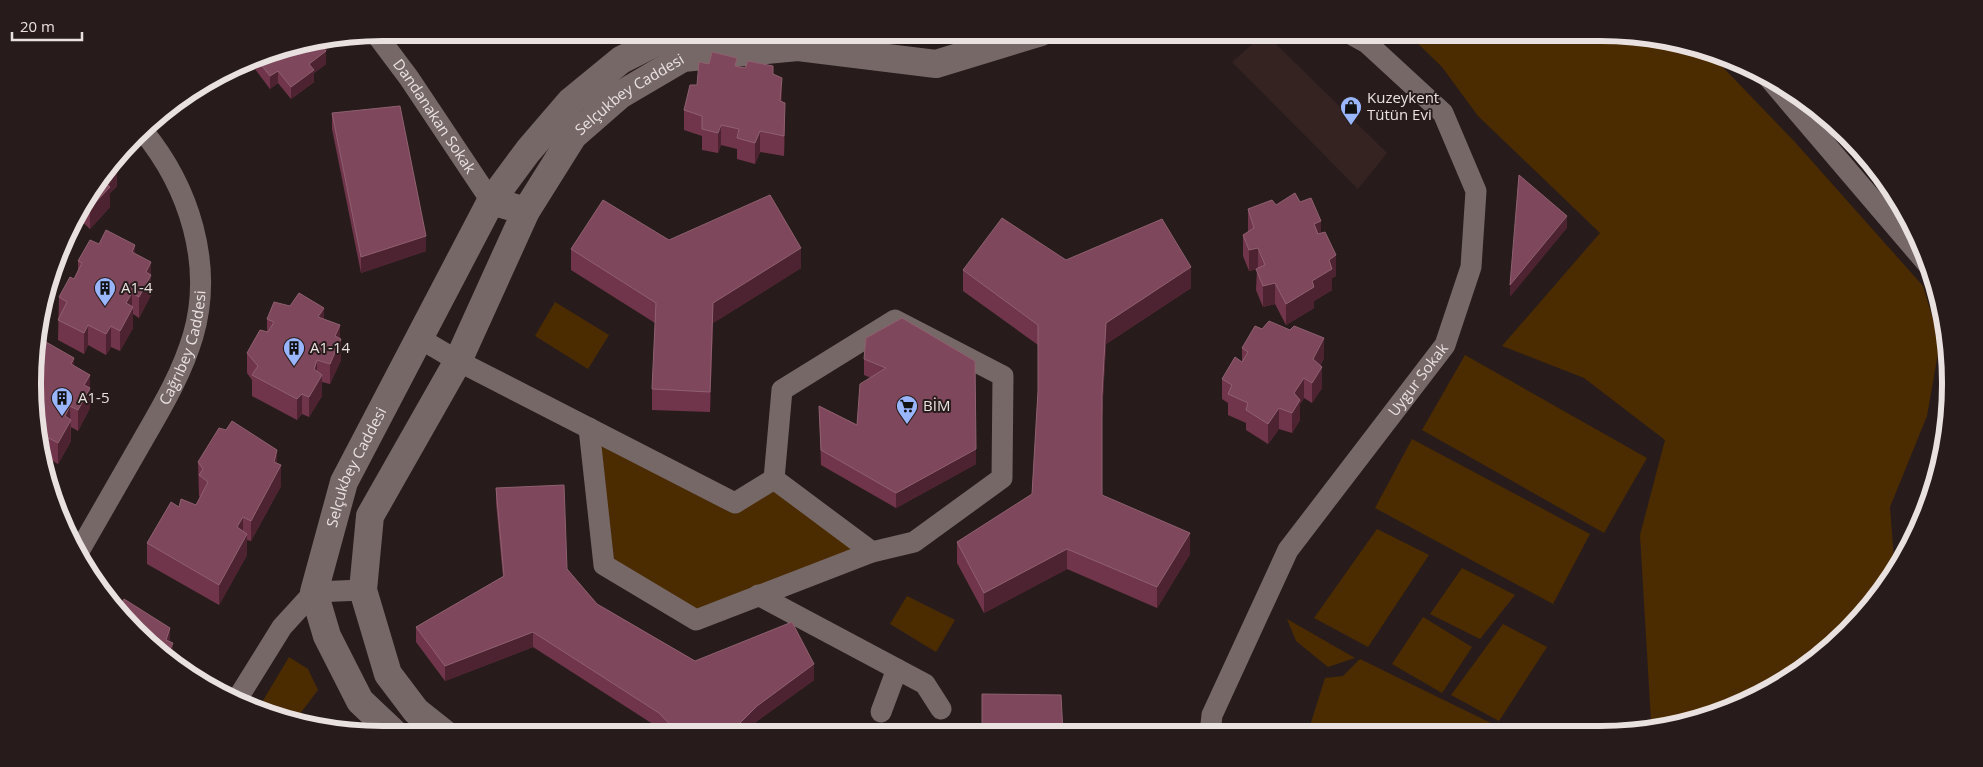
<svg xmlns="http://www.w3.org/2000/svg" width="1983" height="767" viewBox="0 0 1983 767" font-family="'Open Sans',sans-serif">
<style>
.built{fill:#352322}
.green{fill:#4b2b00}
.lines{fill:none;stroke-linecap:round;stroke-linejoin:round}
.minor{stroke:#766867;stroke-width:21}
.tertiary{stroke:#766867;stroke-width:28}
.wall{fill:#71354b}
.shaded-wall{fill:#4e2331}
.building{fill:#7e475b;stroke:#8f6070}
.labels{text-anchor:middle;stroke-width:4;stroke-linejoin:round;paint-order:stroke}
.street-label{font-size:15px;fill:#e9e1e0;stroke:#271c1b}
.poi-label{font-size:15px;fill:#e9e1e0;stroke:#271c1b;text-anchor:start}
.rim{fill:none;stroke:#e9e1e0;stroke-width:6}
</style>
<rect width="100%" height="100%" fill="#271c1b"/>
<path class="built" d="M 1265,33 L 1387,153 L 1358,189 L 1232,62 Z"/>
<g class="green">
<path d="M 1407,33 L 1600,33 L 1622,35 L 1716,60 L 1794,141 L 1923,286 L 1940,342 L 1927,416 L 1890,507 L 1894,560 L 1899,562 L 1891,578 L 1831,647 L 1754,698 L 1663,726 L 1651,721 L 1640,535 L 1665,440 L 1584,378 L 1502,346 L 1600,233 L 1478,116 L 1442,67 Z"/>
<path d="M 555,302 L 609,335 L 588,369 L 535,336 Z"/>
<path d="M 1465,355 L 1647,458 L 1604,533 L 1422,430 Z"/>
<path d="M 589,428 L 735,503 L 774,479 L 872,552 L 696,620 L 604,565 Z"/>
<path d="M 1412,439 L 1590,534 L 1553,604 L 1375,508 Z"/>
<path d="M 1377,529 L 1429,555 L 1368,647 L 1314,618 Z"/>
<path d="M 1462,568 L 1515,595 L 1480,639 L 1430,614 Z"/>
<path d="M 907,596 L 955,620 L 936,652 L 890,624 Z"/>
<path d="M 1423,617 L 1472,647 L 1442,693 L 1392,664 Z"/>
<path d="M 1287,619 L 1355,658 L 1328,667 L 1296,641 Z"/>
<path d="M 1503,624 L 1547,647 L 1499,721 L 1451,695 Z"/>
<path d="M 289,657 L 308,669 L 318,690 L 293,723 L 258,709 Z"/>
<path d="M 1360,659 L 1495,725 L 1535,732 L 1308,732 L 1325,678 L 1343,676 Z"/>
<path d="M 834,726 L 835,733 L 793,734 L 793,727 Z"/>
</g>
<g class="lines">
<g class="minor">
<path id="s1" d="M 376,34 L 409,78 L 491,201"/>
<path d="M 1768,77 L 1930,267"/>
<path d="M 895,320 L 1003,376 L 1002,478 L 914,542 L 872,552 L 774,479 L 782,390 Z"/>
<path d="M 419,338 L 458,361 L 735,503 L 774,479"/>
<path d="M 589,428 L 604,565 L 696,620 L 872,552"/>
<path id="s2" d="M 78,553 C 100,514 122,476 144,438 C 163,405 182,373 193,336 C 214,264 189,187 143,131"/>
<path d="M 758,595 L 925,684 L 941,709"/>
<path d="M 236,701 L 282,627 L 314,592 L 363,590"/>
<path d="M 881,712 L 897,669"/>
<path id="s3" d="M 1210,733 L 1212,715 L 1288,550 L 1445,345 L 1471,267 L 1476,191 L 1443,113 L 1367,43 L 1347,32"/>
</g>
<g class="tertiary">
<path id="s4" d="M 526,211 L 573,136 L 620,95 L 683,58 L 798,47 L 936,64 L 1041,32"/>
<path id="s5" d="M 395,734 L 360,701 L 327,636 L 314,592 L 344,482 L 491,201 L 528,151 L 571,101 L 621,60 L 676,32"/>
<path d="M 445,734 L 416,711 L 388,674 L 363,590 L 370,516 L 458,361 L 526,211 L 491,201"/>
</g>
</g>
<g class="wall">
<path d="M 327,42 L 327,50 L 326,51 L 326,64 L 314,73 L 314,82 L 291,99 L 278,83 L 270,89 L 249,61 L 270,51 Z"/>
<path d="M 709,64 L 737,66 L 773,74 L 782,101 L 785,124 L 784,156 L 760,152 L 755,164 L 737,159 L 737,149 L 721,145 L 718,153 L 702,150 L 702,136 L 684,130 L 684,110 L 697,85 Z"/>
<path d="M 332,113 L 426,251 L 361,273 L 332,129 Z"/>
<path d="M 116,163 L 117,186 L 110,193 L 110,207 L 90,229 L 76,216 L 79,208 Z"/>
<path d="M 1300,202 L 1321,233 L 1336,276 L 1332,278 L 1332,290 L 1314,301 L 1314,308 L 1286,325 L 1275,304 L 1263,307 L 1256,290 L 1257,269 L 1249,271 L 1243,256 L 1243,235 L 1248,232 L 1248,209 Z"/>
<path d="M 669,240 L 801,268 L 713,323 L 710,412 L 652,410 L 652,389 L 655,323 L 571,270 L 571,249 Z"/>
<path d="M 99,244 L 135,254 L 151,275 L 151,295 L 139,318 L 133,314 L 133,328 L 120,351 L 111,347 L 106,355 L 88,345 L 84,354 L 58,340 L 59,297 L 74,279 L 78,270 L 78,261 Z"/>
<path d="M 1066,260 L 1191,288 L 1106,344 L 1102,416 L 1102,495 L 1190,554 L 1157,608 L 1067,569 L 984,613 L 957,563 L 957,542 L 1032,494 L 1038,391 L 1038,345 L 963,291 L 963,270 Z"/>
<path d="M 267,319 L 324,319 L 340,339 L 341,360 L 330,384 L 322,382 L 322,396 L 309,417 L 302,414 L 297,420 L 252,396 L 252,380 L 247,373 L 247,353 L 267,332 Z"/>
<path d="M 866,338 L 976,464 L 896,508 L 821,465 L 819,406 L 857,425 L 871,378 L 864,375 L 864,359 Z"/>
<path d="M 1242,348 L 1324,358 L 1320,366 L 1322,388 L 1312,403 L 1304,398 L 1300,404 L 1300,420 L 1292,433 L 1279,429 L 1268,444 L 1246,430 L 1246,423 L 1228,415 L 1228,403 L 1222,399 L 1222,379 L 1242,362 Z"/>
<path d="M 36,356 L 74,366 L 90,375 L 90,408 L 78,431 L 71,427 L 71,441 L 58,464 L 49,459 L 44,467 L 39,452 Z"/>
<path d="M 198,462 L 277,463 L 281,486 L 251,541 L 247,540 L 247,555 L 219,605 L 147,564 L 147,543 L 179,507 L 196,505 L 200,497 L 199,496 Z"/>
<path d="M 496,488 L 597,604 L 695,661 L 814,680 L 757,721 L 745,734 L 664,734 L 659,728 L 533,647 L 445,681 L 416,642 L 416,627 L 503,577 L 496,503 Z"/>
</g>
<g class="shaded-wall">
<path d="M 327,42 L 327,50 L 320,56 L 320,44 Z"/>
<path d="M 326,51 L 326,64 L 314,73 L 314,82 L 291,99 L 291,87 L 309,64 Z"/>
<path d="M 278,71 L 278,83 L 270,89 L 270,76 Z"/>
<path d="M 782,78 L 782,98 L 780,121 L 780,101 Z"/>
<path d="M 785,103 L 785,124 L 784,156 L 784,136 Z"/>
<path d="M 721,125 L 721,145 L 718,153 L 718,133 Z"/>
<path d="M 760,131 L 760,152 L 755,164 L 755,143 Z"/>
<path d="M 116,163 L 117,186 L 110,193 L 110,207 L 90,229 L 90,208 L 102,180 Z"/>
<path d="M 1567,216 L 1567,228 L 1510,297 L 1510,285 Z"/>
<path d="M 1321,221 L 1321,241 L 1314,224 Z"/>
<path d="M 426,236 L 426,251 L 361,273 L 361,257 Z"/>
<path d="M 135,245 L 135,266 L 132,252 Z"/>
<path d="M 801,248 L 801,268 L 713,323 L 710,412 L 710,392 L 713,303 Z"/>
<path d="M 1258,248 L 1258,269 L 1249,271 L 1249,250 Z"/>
<path d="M 1336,255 L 1336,276 L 1332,278 L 1332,290 L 1314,301 L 1314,308 L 1286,325 L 1286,304 L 1312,281 L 1329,260 Z"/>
<path d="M 151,262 L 151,295 L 139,318 L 139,297 L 146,272 Z"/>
<path d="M 1191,267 L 1191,288 L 1106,344 L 1102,416 L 1102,395 L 1106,323 Z"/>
<path d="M 1275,283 L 1275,304 L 1263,307 L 1263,286 Z"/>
<path d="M 132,293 L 132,309 L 133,307 L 133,328 L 120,351 L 120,331 L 126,303 Z"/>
<path d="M 324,308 L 324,329 L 318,317 Z"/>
<path d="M 88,325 L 88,345 L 84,354 L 84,333 Z"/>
<path d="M 340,325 L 340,342 L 341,339 L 341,360 L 330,384 L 330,364 L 335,336 Z"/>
<path d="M 111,326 L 111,347 L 106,355 L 106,334 Z"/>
<path d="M 1324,338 L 1324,358 L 1313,380 L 1313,359 Z"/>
<path d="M 74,358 L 74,379 L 71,364 Z"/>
<path d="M 317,360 L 317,381 L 322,375 L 322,396 L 309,417 L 309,397 Z"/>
<path d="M 1322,367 L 1322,388 L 1312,403 L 1312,383 Z"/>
<path d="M 90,375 L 90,408 L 78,431 L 78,410 L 84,385 Z"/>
<path d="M 1304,378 L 1304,398 L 1300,404 L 1300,420 L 1292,433 L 1292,413 L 1294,393 Z"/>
<path d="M 302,394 L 302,414 L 297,420 L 297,399 Z"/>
<path d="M 70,406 L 71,441 L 58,464 L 58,443 L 65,416 Z"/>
<path d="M 1279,408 L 1279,429 L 1268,444 L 1268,424 Z"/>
<path d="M 49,438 L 49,459 L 44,467 L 44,446 Z"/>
<path d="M 976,449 L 976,464 L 896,508 L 896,493 Z"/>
<path d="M 277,450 L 277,471 L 281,465 L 281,486 L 251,541 L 251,521 L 274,462 Z"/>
<path d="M 243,517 L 243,538 L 237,527 Z"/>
<path d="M 1190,533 L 1190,554 L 1157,608 L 1157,587 Z"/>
<path d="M 247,534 L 247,555 L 219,605 L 219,585 Z"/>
<path d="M 1067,549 L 1067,569 L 984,613 L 984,593 Z"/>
<path d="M 170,628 L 170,649 L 173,643 L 173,664 L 170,662 L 166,657 L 166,640 Z"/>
<path d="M 533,632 L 533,647 L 445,681 L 445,666 Z"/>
<path d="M 814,664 L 814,680 L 757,721 L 745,734 L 734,734 L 734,729 L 757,706 Z"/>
</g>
<g class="building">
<path d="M 320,43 L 320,44 L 326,51 L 309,64 L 314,70 L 291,87 L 278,71 L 270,76 L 256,58 L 270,51 Z"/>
<path d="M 712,52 L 737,58 L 735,66 L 745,68 L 748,61 L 773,66 L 773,74 L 782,78 L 780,101 L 785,103 L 784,136 L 760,131 L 755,143 L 737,138 L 739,129 L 721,125 L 718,133 L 702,129 L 702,116 L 684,110 L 690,85 L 697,85 L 699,62 L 709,64 Z"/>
<path d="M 400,106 L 426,236 L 361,257 L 332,113 Z"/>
<path d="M 115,164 L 117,165 L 103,180 Z"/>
<path d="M 1519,175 L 1567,216 L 1510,285 Z"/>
<path d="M 102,180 L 110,187 L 90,208 L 84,203 Z"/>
<path d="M 1295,193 L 1300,202 L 1311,198 L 1321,221 L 1314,224 L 1318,234 L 1325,232 L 1336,255 L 1329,260 L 1332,269 L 1312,281 L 1314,287 L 1286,304 L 1275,283 L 1263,286 L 1256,269 L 1265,265 L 1258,248 L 1249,250 L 1243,235 L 1254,228 L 1248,209 L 1272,200 L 1276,205 Z"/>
<path d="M 770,195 L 801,248 L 713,303 L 710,392 L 652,389 L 656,303 L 571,249 L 603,200 L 669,240 Z"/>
<path d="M 1002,218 L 1066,260 L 1162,219 L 1191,267 L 1106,323 L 1102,395 L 1102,495 L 1190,533 L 1157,587 L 1067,549 L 984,593 L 957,542 L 1032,494 L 1038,391 L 1038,325 L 963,270 Z"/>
<path d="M 106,230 L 135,245 L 132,252 L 151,262 L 146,272 L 151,275 L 139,297 L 132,293 L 126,303 L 133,307 L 120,331 L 111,326 L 106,334 L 88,325 L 84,333 L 58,320 L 67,302 L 59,297 L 70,277 L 74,279 L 82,263 L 78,261 L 90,240 L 99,244 Z"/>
<path d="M 299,293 L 324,308 L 318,317 L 340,325 L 335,336 L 341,339 L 330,364 L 317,360 L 314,369 L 322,375 L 309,397 L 302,394 L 297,399 L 252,375 L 258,366 L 247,353 L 260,330 L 268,332 L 274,322 L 267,319 L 274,302 L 290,306 Z"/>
<path d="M 902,318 L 975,361 L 976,449 L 896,493 L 821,450 L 819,406 L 857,425 L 860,384 L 886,368 L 864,359 L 866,338 Z"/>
<path d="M 1269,321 L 1290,330 L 1294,326 L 1324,338 L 1313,359 L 1322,367 L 1312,383 L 1304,378 L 1294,393 L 1300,400 L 1292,413 L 1279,408 L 1268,424 L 1246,410 L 1248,403 L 1228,394 L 1232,385 L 1222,379 L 1235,357 L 1242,362 L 1248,352 L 1242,348 L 1255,326 L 1262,329 Z"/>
<path d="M 46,342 L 74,358 L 71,364 L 90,375 L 84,385 L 90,388 L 78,410 L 70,406 L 65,416 L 71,420 L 58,443 L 49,438 L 44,446 L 39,444 L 36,356 L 38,356 Z"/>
<path d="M 232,421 L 277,450 L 274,462 L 281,465 L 251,521 L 243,517 L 237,527 L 247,534 L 219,585 L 147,543 L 171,502 L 179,507 L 181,499 L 196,505 L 208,482 L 199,475 L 203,469 L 198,462 L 219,428 L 226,430 Z"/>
<path d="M 564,485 L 567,569 L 597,604 L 695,661 L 792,622 L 814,664 L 757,706 L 734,729 L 734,734 L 679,734 L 659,713 L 533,632 L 445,666 L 416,627 L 504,576 L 496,488 Z"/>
<path d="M 124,599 L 170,628 L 166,640 L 173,643 L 166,657 L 119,608 Z"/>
<path d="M 982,694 L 1061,695 L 1063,733 L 982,733 Z"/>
</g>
<defs>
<g id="shop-pin" transform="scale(1.125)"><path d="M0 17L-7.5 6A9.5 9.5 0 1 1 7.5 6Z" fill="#99b5fd" stroke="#271c1b"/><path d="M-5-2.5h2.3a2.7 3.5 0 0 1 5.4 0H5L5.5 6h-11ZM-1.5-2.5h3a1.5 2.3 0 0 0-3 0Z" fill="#111"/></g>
<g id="building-pin" transform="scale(1.125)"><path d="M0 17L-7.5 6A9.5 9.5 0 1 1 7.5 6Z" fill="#99b5fd" stroke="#271c1b"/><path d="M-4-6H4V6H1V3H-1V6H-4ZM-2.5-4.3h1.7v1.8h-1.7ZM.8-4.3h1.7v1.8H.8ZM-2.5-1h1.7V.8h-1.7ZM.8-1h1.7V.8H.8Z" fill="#111"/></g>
<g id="supermarket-pin" transform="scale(1.125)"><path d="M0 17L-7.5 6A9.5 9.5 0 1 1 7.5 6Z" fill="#99b5fd" stroke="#271c1b"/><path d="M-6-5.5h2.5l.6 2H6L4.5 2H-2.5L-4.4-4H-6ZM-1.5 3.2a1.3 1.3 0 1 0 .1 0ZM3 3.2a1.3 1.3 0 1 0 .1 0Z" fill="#111"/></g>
</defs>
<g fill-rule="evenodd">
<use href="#shop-pin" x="1351" y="107"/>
<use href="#building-pin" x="105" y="288"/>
<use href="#building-pin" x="294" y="348"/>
<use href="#building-pin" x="62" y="398"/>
<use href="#supermarket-pin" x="907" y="406"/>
</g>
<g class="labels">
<g class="street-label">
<text dy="5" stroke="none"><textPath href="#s4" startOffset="159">Selçukbey Caddesi</textPath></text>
<text dy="5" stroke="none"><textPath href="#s1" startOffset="101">Dandanakan Sokak</textPath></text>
<text dy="5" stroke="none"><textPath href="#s2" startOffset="232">Cağrıbey Caddesi</textPath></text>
<text dy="5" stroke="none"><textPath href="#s3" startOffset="414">Uygur Sokak</textPath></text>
<text dy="5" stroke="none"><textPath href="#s5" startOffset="299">Selçukbey Caddesi</textPath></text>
</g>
<g class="poi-label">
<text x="1367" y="103">Kuzeykent<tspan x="1367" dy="17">Tütün Evi</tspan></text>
<text x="121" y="293">A1-4</text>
<text x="310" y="353">A1-14</text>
<text x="78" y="403">A1-5</text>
<text x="923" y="411">BİM</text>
</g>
</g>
<path d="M0 0H1983V767H0ZM383 41H1600A342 342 0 0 1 1942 383V384A342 342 0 0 1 1600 726H383A342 342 0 0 1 41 384V383A342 342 0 0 1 383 41Z" fill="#271c1b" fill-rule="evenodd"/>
<path class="rim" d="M383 41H1600A342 342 0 0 1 1942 383V384A342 342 0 0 1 1600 726H383A342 342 0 0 1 41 384V383A342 342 0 0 1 383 41Z"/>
<path d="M12 32v8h70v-8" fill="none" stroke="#e9e1e0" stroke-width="2.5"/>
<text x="20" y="32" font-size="15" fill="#e9e1e0" stroke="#271c1b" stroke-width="4" paint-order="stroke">20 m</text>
</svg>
